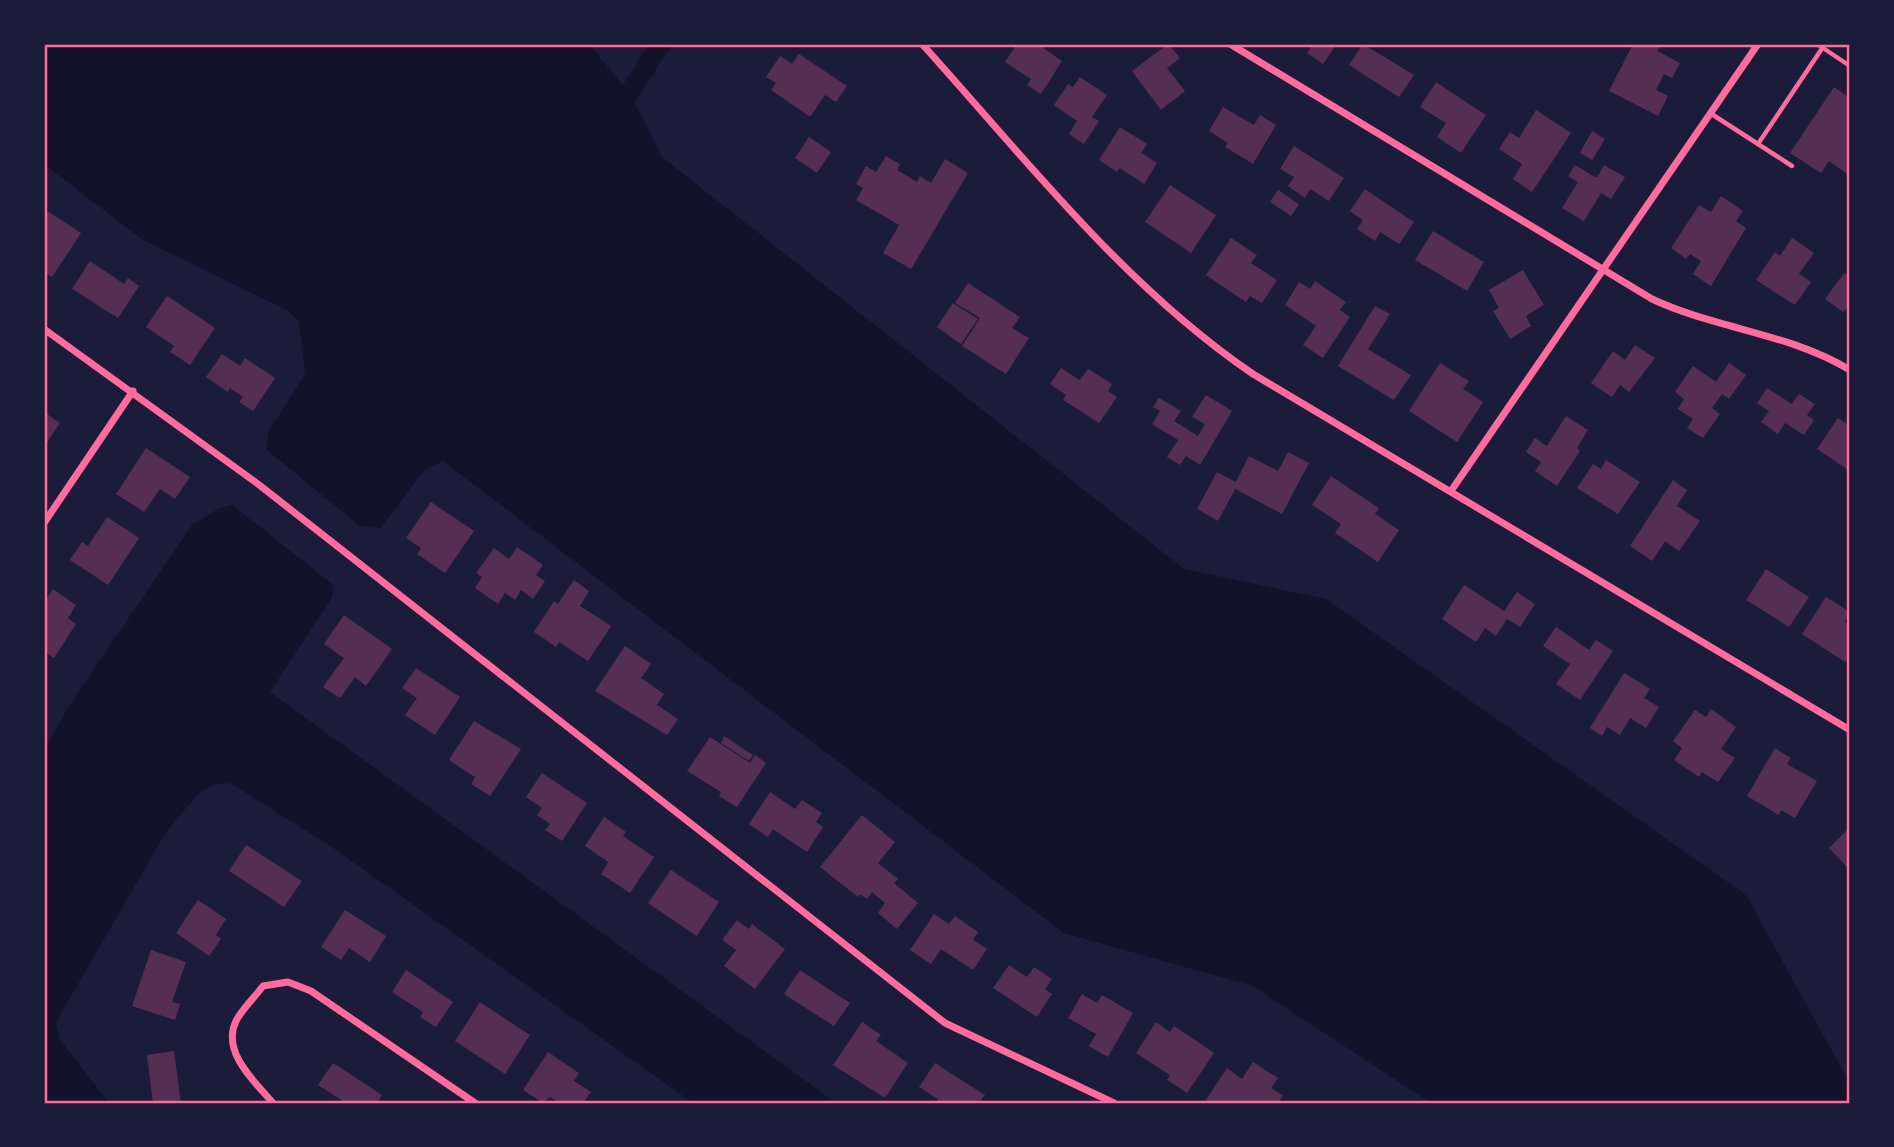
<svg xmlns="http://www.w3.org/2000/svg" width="1894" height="1147" viewBox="0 0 1894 1147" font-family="'Noto Sans',sans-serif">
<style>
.water{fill:#12122b}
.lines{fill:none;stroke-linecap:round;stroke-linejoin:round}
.canal{stroke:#12122b;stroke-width:19}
.building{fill:#542f53}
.service{stroke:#ff6b9d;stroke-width:4.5}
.minor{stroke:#ff6b9d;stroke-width:7}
.neatline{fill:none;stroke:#ff6b9d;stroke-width:2.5}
</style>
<rect width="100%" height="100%" fill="#1b1b3a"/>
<g class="water">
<path d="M 44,44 L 589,44 L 630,94 L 662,157 L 1184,569 L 1326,599 L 1746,895 L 1850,1084 L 1850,1103 L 1431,1103 L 1253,986 L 1064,933 L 443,461 L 423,471 L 381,528 L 360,526 L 267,450 L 268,433 L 305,374 L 299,322 L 289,311 L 143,240 L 44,164 Z"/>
<path d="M 232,505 L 331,583 L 334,589 L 331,599 L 270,692 L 836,1103 L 693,1103 L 329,845 L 230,783 L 212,785 L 198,794 L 166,832 L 56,1022 L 60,1040 L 109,1103 L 44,1103 L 44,749 L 73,700 L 192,525 L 218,509 Z"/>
</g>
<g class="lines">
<path class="canal" d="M 616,113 L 661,44"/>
</g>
<g class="building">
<path d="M 1017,44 L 1045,44 L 1043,48 L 1062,61 L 1041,94 L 1027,85 L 1031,79 L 1005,62 Z"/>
<path d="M 1168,44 L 1180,58 L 1167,68 L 1185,91 L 1161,110 L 1132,71 Z"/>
<path d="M 1313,44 L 1337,44 L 1323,64 L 1307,53 Z"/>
<path d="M 1363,44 L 1414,75 L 1399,97 L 1349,65 Z"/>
<path d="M 1633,44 L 1661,44 L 1657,51 L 1680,63 L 1672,78 L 1664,74 L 1656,90 L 1668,96 L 1658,116 L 1609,91 Z"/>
<path d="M 799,54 L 847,86 L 836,102 L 825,95 L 810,117 L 771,90 L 776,83 L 766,77 L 780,56 L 792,64 Z"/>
<path d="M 1080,77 L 1107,95 L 1092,117 L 1099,121 L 1084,144 L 1069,134 L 1077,121 L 1054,105 L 1068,84 L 1073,87 Z"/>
<path d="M 1436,82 L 1486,115 L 1461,153 L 1437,137 L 1446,123 L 1420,107 Z"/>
<path d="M 1834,87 L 1850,98 L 1850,176 L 1829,161 L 1821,173 L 1790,153 Z"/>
<path d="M 1223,107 L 1254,125 L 1260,115 L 1276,125 L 1253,164 L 1225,147 L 1228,143 L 1209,131 Z"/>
<path d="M 1536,110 L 1571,133 L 1532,192 L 1513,179 L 1522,164 L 1499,149 L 1510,132 L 1519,138 Z"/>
<path d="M 1120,127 L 1147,144 L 1141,153 L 1157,163 L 1144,184 L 1120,168 L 1117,172 L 1099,160 Z"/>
<path d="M 1592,131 L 1605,139 L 1592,160 L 1580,153 Z"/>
<path d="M 809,137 L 831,152 L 817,173 L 795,158 Z"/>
<path d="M 1294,146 L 1344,178 L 1329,201 L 1310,189 L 1305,198 L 1288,186 L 1294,177 L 1280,169 Z"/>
<path d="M 886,156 L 900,164 L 897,170 L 917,182 L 920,176 L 931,183 L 945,159 L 968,173 L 911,269 L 883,253 L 899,225 L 856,200 L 863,188 L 856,184 L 866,166 L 876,172 Z"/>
<path d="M 1575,165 L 1597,178 L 1604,165 L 1625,177 L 1611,199 L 1601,193 L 1584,221 L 1562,208 L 1578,182 L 1568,176 Z"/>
<path d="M 1170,185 L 1216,215 L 1191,253 L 1145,222 Z"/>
<path d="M 1365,189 L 1414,222 L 1399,244 L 1380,232 L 1375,241 L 1357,229 L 1363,220 L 1350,211 Z"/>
<path d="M 1278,190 L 1299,204 L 1291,216 L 1270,202 Z"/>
<path d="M 1721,196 L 1743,211 L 1736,221 L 1746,228 L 1711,286 L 1693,274 L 1701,261 L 1690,254 L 1686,259 L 1671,248 L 1699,205 L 1711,212 Z"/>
<path d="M 44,209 L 81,233 L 52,277 L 44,271 Z"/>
<path d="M 1433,231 L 1484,262 L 1467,291 L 1415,260 Z"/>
<path d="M 1231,238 L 1257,255 L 1251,263 L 1277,280 L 1262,303 L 1250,296 L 1246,302 L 1206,275 Z"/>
<path d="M 1792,238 L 1814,253 L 1799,274 L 1811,282 L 1795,305 L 1756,280 L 1775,252 L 1780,256 Z"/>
<path d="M 90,261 L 124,284 L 128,278 L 139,286 L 118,318 L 72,289 Z"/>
<path d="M 1523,270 L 1544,305 L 1526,316 L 1531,326 L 1510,339 L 1493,311 L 1499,308 L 1489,290 Z"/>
<path d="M 1844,273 L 1850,277 L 1850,308 L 1848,306 L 1843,312 L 1825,299 Z"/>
<path d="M 1315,281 L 1346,302 L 1340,310 L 1350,317 L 1323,358 L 1303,345 L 1316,326 L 1285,305 L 1299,282 L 1310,289 Z"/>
<path d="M 968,283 L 1020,317 L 1012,328 L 1029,338 L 1006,374 L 962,346 L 980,318 L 955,303 Z"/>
<path d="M 167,296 L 215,328 L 190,365 L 170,352 L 174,346 L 146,327 Z"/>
<path d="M 953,303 L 978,319 L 961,344 L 937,327 Z"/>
<path d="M 1375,306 L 1390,314 L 1368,349 L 1411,375 L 1394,400 L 1338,366 Z"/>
<path d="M 1635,345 L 1655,358 L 1629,392 L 1620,385 L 1612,397 L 1591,383 L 1613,351 L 1625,360 Z"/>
<path d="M 222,354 L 240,366 L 245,358 L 275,378 L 253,411 L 239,402 L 243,397 L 230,388 L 228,392 L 206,377 Z"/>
<path d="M 1440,363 L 1469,381 L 1463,389 L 1483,402 L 1457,442 L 1409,411 Z"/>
<path d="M 1729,363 L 1746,375 L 1729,399 L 1722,394 L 1712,408 L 1720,414 L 1703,438 L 1687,428 L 1693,419 L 1678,409 L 1684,399 L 1675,392 L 1693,366 L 1716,382 Z"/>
<path d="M 1061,368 L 1080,380 L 1088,369 L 1112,384 L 1108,391 L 1117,397 L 1099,423 L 1063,400 L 1066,395 L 1050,384 Z"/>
<path d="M 1767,388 L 1792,404 L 1799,394 L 1815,404 L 1807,415 L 1814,420 L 1804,435 L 1785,423 L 1778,434 L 1761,422 L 1769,411 L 1757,403 Z"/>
<path d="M 1206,395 L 1232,411 L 1200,465 L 1186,456 L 1180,465 L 1167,457 L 1178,440 L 1152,424 L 1160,411 L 1153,407 L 1159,398 L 1181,411 L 1174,421 L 1198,436 L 1205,424 L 1192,417 Z"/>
<path d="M 44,412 L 60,423 L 46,444 L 44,443 Z"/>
<path d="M 1566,416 L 1588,430 L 1577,448 L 1580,451 L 1557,486 L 1535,471 L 1541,462 L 1526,452 L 1535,438 L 1547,446 Z"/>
<path d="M 1838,418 L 1850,426 L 1850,471 L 1817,449 Z"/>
<path d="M 146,448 L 190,477 L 175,499 L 160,489 L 144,512 L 116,494 Z"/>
<path d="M 1288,452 L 1309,463 L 1282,514 L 1235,489 L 1218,521 L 1197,509 L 1217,472 L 1236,482 L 1249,456 L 1278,471 Z"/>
<path d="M 1606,460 L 1640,482 L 1618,514 L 1577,488 L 1593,464 L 1601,469 Z"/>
<path d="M 1331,476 L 1379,508 L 1375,514 L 1399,530 L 1378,562 L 1335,533 L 1341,524 L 1312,505 Z"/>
<path d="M 1673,480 L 1687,490 L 1677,506 L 1700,521 L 1679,551 L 1665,541 L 1652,561 L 1630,546 Z"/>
<path d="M 431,502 L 474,531 L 445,573 L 417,554 L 421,548 L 406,538 Z"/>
<path d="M 107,517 L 139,538 L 108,585 L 70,560 L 82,542 L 88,546 Z"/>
<path d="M 517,547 L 543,565 L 536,575 L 545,581 L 533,599 L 521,590 L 515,600 L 505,593 L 498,604 L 475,588 L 482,577 L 476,573 L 494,548 L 509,559 Z"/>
<path d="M 1766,569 L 1809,597 L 1789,627 L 1746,600 Z"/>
<path d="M 574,580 L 589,591 L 580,606 L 611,626 L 588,661 L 559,642 L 556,647 L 534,632 L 554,601 L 558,604 Z"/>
<path d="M 1464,585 L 1504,611 L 1517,592 L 1535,604 L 1520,627 L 1507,619 L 1496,636 L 1485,628 L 1476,642 L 1442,619 Z"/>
<path d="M 53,589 L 76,605 L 68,618 L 76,624 L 54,658 L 44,651 L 44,603 Z"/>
<path d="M 1826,597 L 1850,612 L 1845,622 L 1850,626 L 1850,655 L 1845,662 L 1802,634 Z"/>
<path d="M 344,615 L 392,649 L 366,686 L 355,677 L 340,698 L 323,687 L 344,658 L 324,644 Z"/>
<path d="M 1556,627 L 1589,650 L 1596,640 L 1613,651 L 1580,700 L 1556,684 L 1570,664 L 1543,646 Z"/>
<path d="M 625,646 L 651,664 L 641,678 L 664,694 L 657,705 L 678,719 L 667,735 L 595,691 Z"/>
<path d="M 416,668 L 460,697 L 435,735 L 405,715 L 417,698 L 402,688 Z"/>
<path d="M 1624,673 L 1650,689 L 1644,698 L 1659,707 L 1646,728 L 1630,718 L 1620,735 L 1607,727 L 1602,736 L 1590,728 Z"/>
<path d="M 1711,709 L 1736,727 L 1721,749 L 1735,758 L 1718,782 L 1702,772 L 1699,777 L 1674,760 L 1682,748 L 1673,741 L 1695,710 L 1706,717 Z"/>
<path d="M 474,721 L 521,749 L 490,796 L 471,784 L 475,777 L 449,760 Z"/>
<path d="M 724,736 L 753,755 L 749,761 L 721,743 Z"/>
<path d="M 710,737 L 750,763 L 755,755 L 766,763 L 737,807 L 719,796 L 721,792 L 687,771 Z"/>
<path d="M 1775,748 L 1791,758 L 1787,764 L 1817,781 L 1795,818 L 1781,810 L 1779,815 L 1747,796 Z"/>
<path d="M 542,773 L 587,803 L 562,841 L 545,830 L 550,824 L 537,815 L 542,808 L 526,797 Z"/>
<path d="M 770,792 L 795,809 L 802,800 L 822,813 L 816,822 L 823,827 L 807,852 L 773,829 L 768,837 L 749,824 Z"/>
<path d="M 862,815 L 895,842 L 878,863 L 898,879 L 894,883 L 918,903 L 897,929 L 878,913 L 885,903 L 872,892 L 867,899 L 860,894 L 858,897 L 820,867 Z"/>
<path d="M 604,817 L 626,832 L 623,836 L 654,857 L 630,893 L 601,874 L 608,862 L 585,846 Z"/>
<path d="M 1850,827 L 1850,870 L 1829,848 Z"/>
<path d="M 246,845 L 302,881 L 284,907 L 229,871 Z"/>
<path d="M 671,870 L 719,902 L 697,936 L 648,903 Z"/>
<path d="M 198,900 L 226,919 L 216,935 L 221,939 L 209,956 L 176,933 Z"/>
<path d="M 345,910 L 386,936 L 370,962 L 349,948 L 341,960 L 321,947 Z"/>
<path d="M 934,914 L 949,924 L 955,916 L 978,932 L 973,940 L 987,949 L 973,970 L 941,949 L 931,964 L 910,950 Z"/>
<path d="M 737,920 L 749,929 L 752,924 L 785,949 L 755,989 L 724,966 L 736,950 L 722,940 Z"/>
<path d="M 151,950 L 186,962 L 172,1002 L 180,1004 L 175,1020 L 132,1006 Z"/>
<path d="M 1009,965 L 1027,977 L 1034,967 L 1052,979 L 1045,989 L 1052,994 L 1037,1017 L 993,988 Z"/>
<path d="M 406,970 L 453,1002 L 436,1027 L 420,1017 L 423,1012 L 392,992 Z"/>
<path d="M 800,970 L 850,1003 L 834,1026 L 784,994 Z"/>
<path d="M 1082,994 L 1097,1003 L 1102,995 L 1133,1013 L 1108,1057 L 1089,1046 L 1096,1034 L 1068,1018 Z"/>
<path d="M 480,1002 L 530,1035 L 505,1074 L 455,1041 Z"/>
<path d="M 862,1022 L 881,1035 L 876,1041 L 908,1063 L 885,1098 L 833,1065 Z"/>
<path d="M 1156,1022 L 1170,1032 L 1174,1026 L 1214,1053 L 1187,1093 L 1167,1080 L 1170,1075 L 1136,1053 Z"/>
<path d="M 174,1051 L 181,1103 L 153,1103 L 147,1055 Z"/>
<path d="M 548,1052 L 579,1073 L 574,1081 L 591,1092 L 583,1103 L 560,1103 L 550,1097 L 543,1103 L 523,1090 Z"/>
<path d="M 1253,1062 L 1278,1078 L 1271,1088 L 1283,1096 L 1278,1103 L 1204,1103 L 1227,1068 L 1242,1079 Z"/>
<path d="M 333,1063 L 382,1095 L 377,1103 L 346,1103 L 318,1085 Z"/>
<path d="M 935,1063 L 985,1095 L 979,1103 L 936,1103 L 938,1099 L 919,1087 Z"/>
</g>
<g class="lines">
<g class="service">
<path d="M 1817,44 L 1850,66"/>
<path d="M 1710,113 L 1758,144"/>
<path d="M 1792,166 L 1758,144 L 1823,47"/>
</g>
<g class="minor">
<path d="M 922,44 C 1025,158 1125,287 1253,374 L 1850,730"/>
<path d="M 1230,44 L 1652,299 C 1716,329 1789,333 1850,370"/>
<path d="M 44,329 L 258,484 L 945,1023 L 1114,1103"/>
<path d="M 1451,491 L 1758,44"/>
<path d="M 44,523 L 133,391"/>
<path d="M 273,1103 C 255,1082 221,1052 236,1021 C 242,1009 255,997 263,986 L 288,982 L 311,991 L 475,1103"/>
</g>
</g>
<rect width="1894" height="1147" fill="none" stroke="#1b1b3a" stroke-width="91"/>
<rect x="46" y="46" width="1802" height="1056" class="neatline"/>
</svg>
